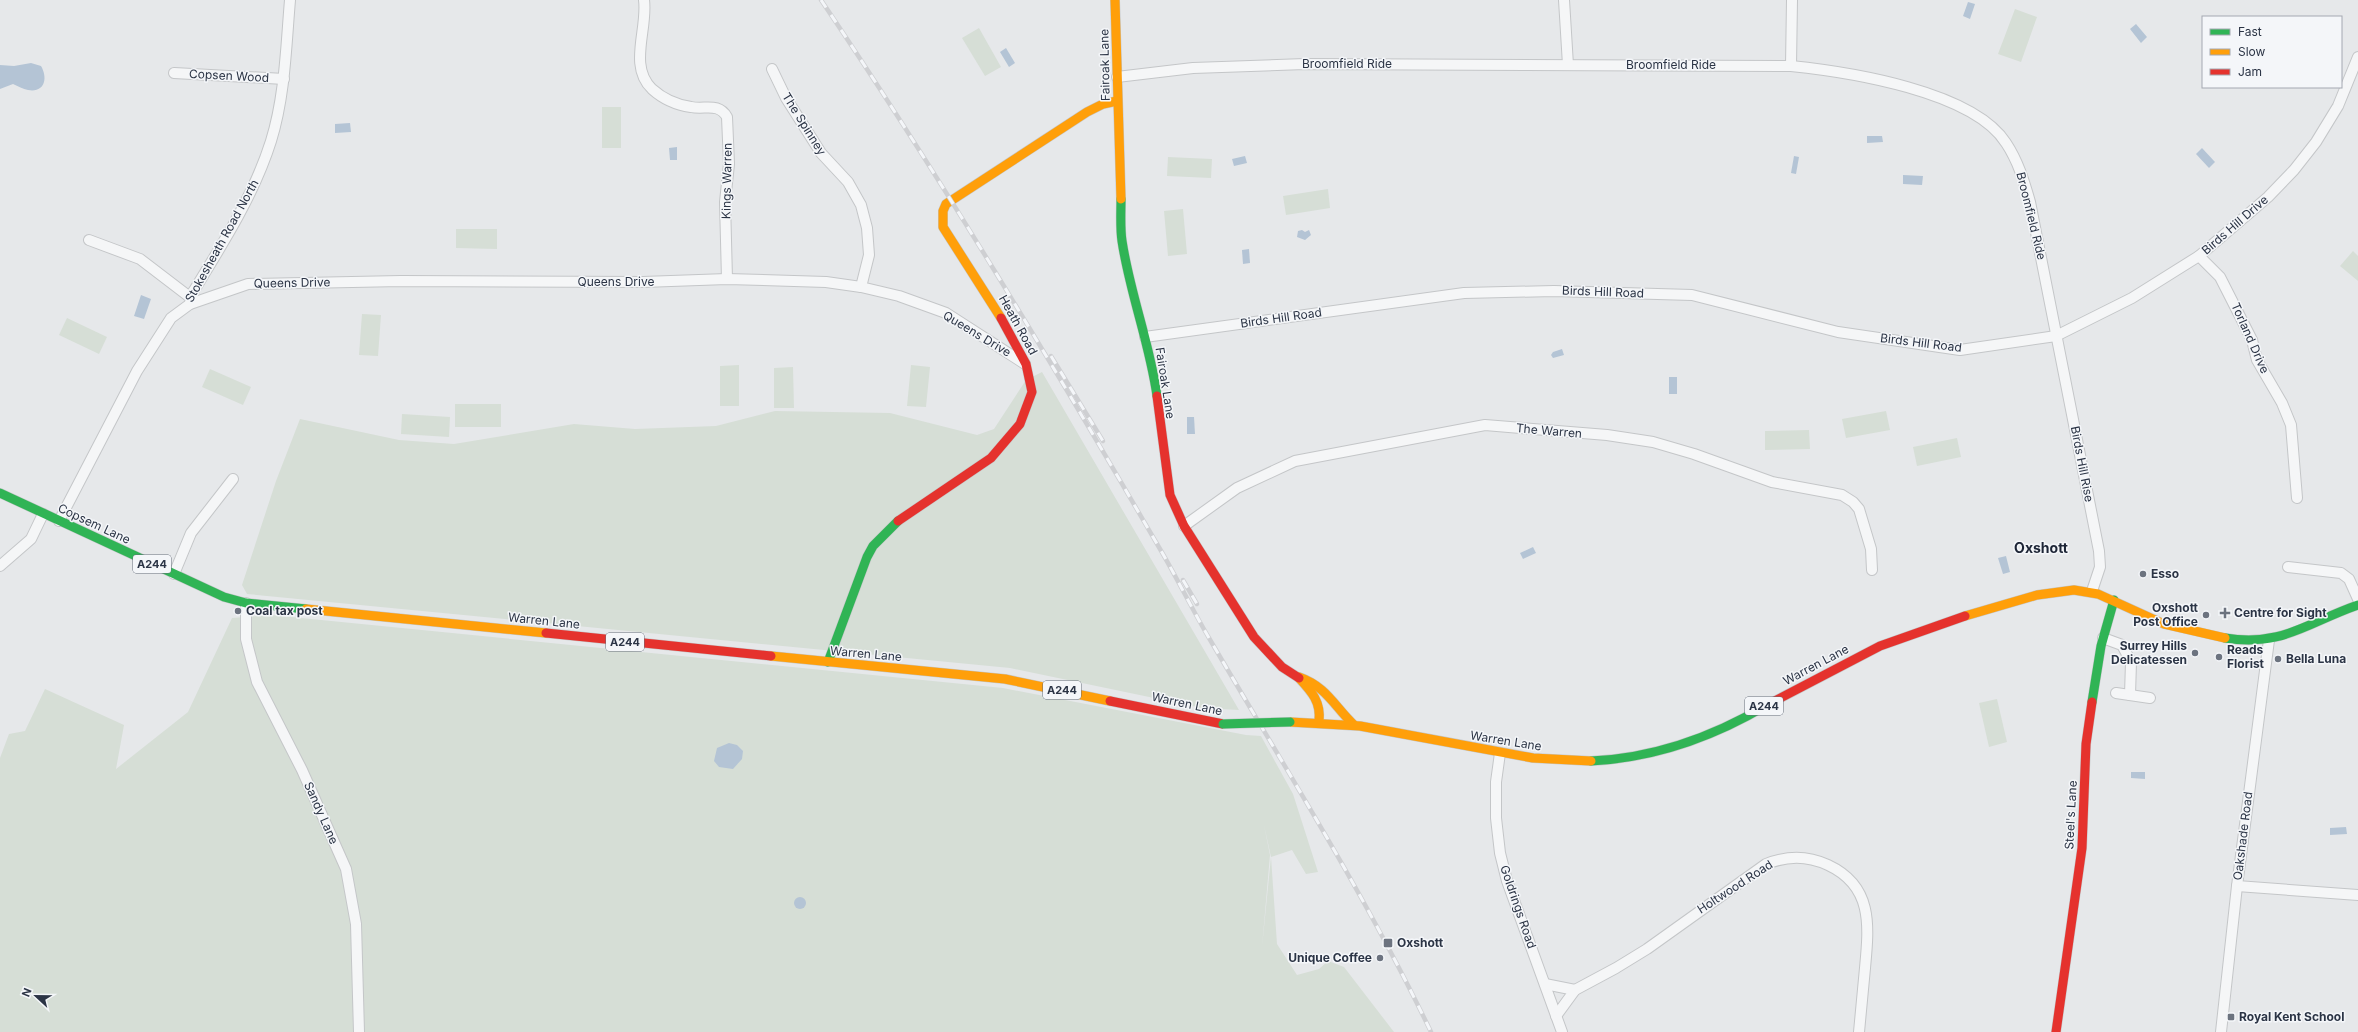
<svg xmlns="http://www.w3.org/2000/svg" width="2358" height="1032" viewBox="0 0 2358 1032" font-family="Inter,sans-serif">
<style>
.green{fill:#d6ded6;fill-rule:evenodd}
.water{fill:#b4c4d5}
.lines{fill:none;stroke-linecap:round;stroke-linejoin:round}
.street-casing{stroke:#c4c6c8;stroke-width:12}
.fast-casing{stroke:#c4c6c8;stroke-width:10}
.slow-casing{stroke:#c4c6c8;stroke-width:10}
.jam-casing{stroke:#c4c6c8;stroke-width:10}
.street{stroke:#f5f6f7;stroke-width:10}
.fast{stroke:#30b455;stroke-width:9}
.slow{stroke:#ff9f0a;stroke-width:9}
.jam{stroke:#e5322d;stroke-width:9}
.rail-casing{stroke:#cecfd2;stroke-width:4.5}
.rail{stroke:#f4f6f9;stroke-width:3;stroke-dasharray:9;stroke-linecap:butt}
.fast-bridge-casing{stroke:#c2c5c8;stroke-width:10;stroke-linecap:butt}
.fast-bridge{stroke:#30b455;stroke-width:9}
.poi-dot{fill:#6c737f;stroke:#f4f6f9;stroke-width:1.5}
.labels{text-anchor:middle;stroke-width:3;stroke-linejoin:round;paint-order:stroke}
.shield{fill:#f4f6f9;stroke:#676e7b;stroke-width:1}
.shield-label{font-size:11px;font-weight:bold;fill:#2b3445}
.street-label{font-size:12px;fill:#2b3445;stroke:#f4f6f9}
.poi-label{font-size:12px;font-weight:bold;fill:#2b3445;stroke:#f4f6f9;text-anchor:start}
.quarter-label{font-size:14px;font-weight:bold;fill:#1d2536;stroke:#f4f6f9}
</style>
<rect width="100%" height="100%" fill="#e6e8ea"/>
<g class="green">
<path d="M 2015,9 L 2037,17 L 2021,62 L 1998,54 Z"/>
<path d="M 979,28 L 1001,67 L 985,76 L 962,38 Z"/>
<rect x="602" y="107" width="19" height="41"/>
<path d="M 1168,157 L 1212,159 L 1211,178 L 1167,176 Z"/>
<path d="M 1328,189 L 1330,208 L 1286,215 L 1283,196 Z"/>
<path d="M 1183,209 L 1187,254 L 1168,256 L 1164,211 Z"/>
<path d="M 456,229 L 497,229 L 497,249 L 456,248 Z"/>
<path d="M 2353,251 L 2358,256 L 2358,281 L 2340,266 Z"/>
<path d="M 362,314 L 381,315 L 378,356 L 359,355 Z"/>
<path d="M 67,318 L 107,337 L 99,354 L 59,335 Z"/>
<path d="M 739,365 L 739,406 L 720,406 L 720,366 Z"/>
<path d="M 911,365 L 930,367 L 926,407 L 907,406 Z"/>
<path d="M 793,367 L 794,408 L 774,408 L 774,368 Z"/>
<path d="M 210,369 L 251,387 L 243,405 L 202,387 Z"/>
<path d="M 1042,372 L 1239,710 L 1202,708 L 1010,668 L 247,594 L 242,585 L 276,481 L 300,419 L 399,440 L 454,444 L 574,424 L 635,429 L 716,426 L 775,411 L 890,413 L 977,435 L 994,429 L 1026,380 Z"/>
<rect x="455" y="404" width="46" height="23"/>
<path d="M 1886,411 L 1890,430 L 1846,438 L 1842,419 Z"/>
<path d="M 402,414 L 450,417 L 449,437 L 401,434 Z"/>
<path d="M 1809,430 L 1810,449 L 1765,450 L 1765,431 Z"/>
<path d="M 1957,438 L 1961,457 L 1917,466 L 1913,447 Z"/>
<path d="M 271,615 L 1003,688 L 1246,735 L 1261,736 L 1293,794 L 1318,872 L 1306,874 L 1292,850 L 1271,857 L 1277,944 L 1297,975 L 1319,969 L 1328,961 L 1344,967 L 1394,1032 L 0,1032 L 0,758 L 9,734 L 25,731 L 45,689 L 124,725 L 116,769 L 188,712 L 232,618 ZM 1264,825 L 1271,857 L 1262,947 L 1270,855 Z"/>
<path d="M 1997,699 L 2007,742 L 1989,747 L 1979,703 Z"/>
</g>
<g class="water">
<path d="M 1968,2 L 1975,4 L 1970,19 L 1963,16 Z"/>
<path d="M 2136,24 L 2147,37 L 2141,43 L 2130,29 Z"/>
<path d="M 1006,48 L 1015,63 L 1009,67 L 1000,52 Z"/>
<path d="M 31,63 L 41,66 C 48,78 45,93 28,90 C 23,89 18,86 13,84 L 0,89 L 0,65 L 14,66 Z"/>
<path d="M 350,123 L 351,132 L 335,133 L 335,124 Z"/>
<path d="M 1867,136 L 1882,136 L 1883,142 L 1867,143 Z"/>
<path d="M 677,147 L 677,160 L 670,160 L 669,148 Z"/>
<path d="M 2202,148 L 2215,162 L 2209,168 L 2196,154 Z"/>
<path d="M 1245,156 L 1247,163 L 1234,166 L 1232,159 Z"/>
<path d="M 1794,156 L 1799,157 L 1796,174 L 1791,173 Z"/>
<path d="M 1903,175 L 1923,176 L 1922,185 L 1903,184 Z"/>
<path d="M 1302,230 L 1305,232 L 1309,230 L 1311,235 L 1305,240 L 1297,237 L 1298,231 Z"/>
<path d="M 1249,249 L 1250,263 L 1243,264 L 1242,250 Z"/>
<path d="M 141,295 L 151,299 L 144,319 L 134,316 Z"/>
<path d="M 1562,349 L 1564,355 L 1553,358 L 1551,355 L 1553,352 Z"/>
<rect x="1669" y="377" width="8" height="17"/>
<path d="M 1187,417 L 1194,417 L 1195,434 L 1187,434 Z"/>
<path d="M 1533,547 L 1536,553 L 1523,559 L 1520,553 Z"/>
<path d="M 2006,556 L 2010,572 L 2003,574 L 1998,558 Z"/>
<path d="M 729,743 L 737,745 L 743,751 L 742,759 L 733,769 L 719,767 L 714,761 L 717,748 Z"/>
<path d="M 2131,772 L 2145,772 L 2145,779 L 2131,778 Z"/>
<path d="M 2346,827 L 2347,834 L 2330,835 L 2330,828 Z"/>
<circle cx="800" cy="903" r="6"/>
</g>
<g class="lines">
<g class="street-casing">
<g id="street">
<path d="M 644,0 C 648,29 628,66 652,89 C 663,99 677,105 691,107 C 705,110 718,102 727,117 L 729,164 L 725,202 L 727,279"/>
<path d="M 1564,0 L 1568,65"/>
<path d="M 1791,66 L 1792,0"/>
<path d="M 772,69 L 786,98 L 821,153 L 848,182 L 861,205 L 867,228 L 869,255 L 861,287"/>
<path d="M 174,73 L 284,79"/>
<path d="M 1117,77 L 1193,68 L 1305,64 L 1791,66 C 1849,72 1973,91 2006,143 C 2018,161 2024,181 2030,202 L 2099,551 L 2100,567 L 2092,591"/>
<path d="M 89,240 L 140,259 L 191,298"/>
<path d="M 2199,256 L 2220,277 L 2252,340 L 2257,360 L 2282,403 L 2291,425 L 2297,498"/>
<path d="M 190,304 L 193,292 C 222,245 254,195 271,141 C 285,96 286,47 290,0"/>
<path d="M 1145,337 L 1464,293 L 1554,291 L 1692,295 L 1838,332 L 1960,350 L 2056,336 L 2132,298 L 2199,256 L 2268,197 L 2294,170 L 2316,142 L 2338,106 L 2358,57"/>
<path d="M 59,521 L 137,371 L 171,318 L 190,304 L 248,284 L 401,281 L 643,282 L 727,279 L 826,282 L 861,287 L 899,296 L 946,313 L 1025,364"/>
<path d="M 1184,526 L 1237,488 L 1295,461 L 1485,425 L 1607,435 L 1653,442 L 1694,454 L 1772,482 L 1842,495 L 1853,502 L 1859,509 L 1871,549 L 1872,570"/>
<path d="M 0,566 L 31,539 L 43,514"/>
<path d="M 2288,567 L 2341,573 L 2349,579 L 2358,599"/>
<path d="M 174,574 L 191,533 L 233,479"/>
<path d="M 246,603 L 246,639 L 257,682 L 302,770 L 346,869 L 356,924 L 359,1032"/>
<path d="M 2103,638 L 2122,645 L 2131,662 L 2130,695"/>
<path d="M 2116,693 L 2150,698"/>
<path d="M 1500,753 L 1496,782 L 1496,818 L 1500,853 L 1507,881 L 1562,1032"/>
<path d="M 2237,886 L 2358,895"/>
<path d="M 1545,984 L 1575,990"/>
<path d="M 1556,1016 L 1575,990 L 1616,968 L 1647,949 L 1766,864 C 1787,856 1806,855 1828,865 C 1873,886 1869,925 1865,968 C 1863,989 1861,1011 1859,1032"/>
<path d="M 2221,1032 L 2237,886 L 2269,640"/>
</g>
</g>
<g class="fast-casing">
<g id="fast">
<path d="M 1121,199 C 1121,213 1120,228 1122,241 C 1130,294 1150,344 1157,396"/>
<path d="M 0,493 L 224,597 L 246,603 L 306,609"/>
<path d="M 2225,638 C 2283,647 2306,623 2358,605"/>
<path d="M 828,662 L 867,557 L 873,546 L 898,521"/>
<path d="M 2092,702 L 2101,646 L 2114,600"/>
<path d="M 1591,761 C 1655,758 1713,737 1767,705"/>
</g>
</g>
<g class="slow-casing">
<g id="slow">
<path d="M 1115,0 L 1121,199"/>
<path d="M 1001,318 L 943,227 L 943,211 L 946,204 L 1087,112 L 1103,104 L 1117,101"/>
<path d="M 306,609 L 546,633"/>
<path d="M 1965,616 L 2037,595 L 2074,590 L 2098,594 L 2164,624 L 2225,638"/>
<path d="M 771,656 L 1005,679 L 1110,701"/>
<path d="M 1299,677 C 1327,687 1334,706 1354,725"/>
<path d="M 1299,678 C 1312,692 1321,702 1319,721"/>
<path d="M 1290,722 L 1360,726 L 1533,758 L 1591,761"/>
</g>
</g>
<g class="jam-casing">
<g id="jam">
<path d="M 1157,396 L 1170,495 L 1184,526 L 1254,637 L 1282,667 L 1299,678"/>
<path d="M 898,521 L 991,458 L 1020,424 L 1032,392 L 1026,364 L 1001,318"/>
<path d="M 546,633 L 771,656"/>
<path d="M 1110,701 L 1223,724"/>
<path d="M 1767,705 L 1880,646 L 1965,616"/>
<path d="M 2056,1032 L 2082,848 L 2086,744 L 2092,702"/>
</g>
</g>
<use href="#street" class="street"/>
<use href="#fast" class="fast"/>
<use href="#slow" class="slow"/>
<use href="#jam" class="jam"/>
<g class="rail-casing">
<g id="rail">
<path d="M 821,0 C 941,178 1052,363 1160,549 C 1177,578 1192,609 1209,638 C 1285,768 1366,896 1431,1032"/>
<path d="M 1051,356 L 1103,441"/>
<path d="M 1183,580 L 1197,604"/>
</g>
</g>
<use href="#rail" class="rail"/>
<g class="fast-bridge-casing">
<path id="fast-bridge" d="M 1223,724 L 1290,722"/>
</g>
<use href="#fast-bridge" class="fast-bridge"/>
</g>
<g class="poi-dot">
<circle cx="2143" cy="574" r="4"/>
<circle cx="238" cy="611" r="4"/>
<path d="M2223 607h4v4h4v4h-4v4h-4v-4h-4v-4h4z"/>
<circle cx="2206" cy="615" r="4"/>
<circle cx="2195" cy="653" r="4"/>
<circle cx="2219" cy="657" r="4"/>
<circle cx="2278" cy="659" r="4"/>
<rect x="1383" y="938" width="10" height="10" rx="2"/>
<circle cx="1380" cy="958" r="4"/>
<rect x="2227" y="1013" width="8" height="8" rx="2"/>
</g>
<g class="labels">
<g class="shield">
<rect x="133" y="555" width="38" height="18" rx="3"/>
<rect x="606" y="633" width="38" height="18" rx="3"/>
<rect x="1043" y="681" width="38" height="18" rx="3"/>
<rect x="1745" y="697" width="38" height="18" rx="3"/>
</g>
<g class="shield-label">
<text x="152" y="568">A244</text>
<text x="625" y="646">A244</text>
<text x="1062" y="694">A244</text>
<text x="1764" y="710">A244</text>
</g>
<g class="street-label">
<text x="1347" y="68">Broomfield Ride</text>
<text transform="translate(1105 65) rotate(-91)" y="4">Fairoak Lane</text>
<text x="1671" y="69">Broomfield Ride</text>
<text transform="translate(229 76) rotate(3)" y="4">Copsen Wood</text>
<text transform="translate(804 124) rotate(58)" y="4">The Spinney</text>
<text transform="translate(727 181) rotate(-89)" y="4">Kings Warren</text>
<text transform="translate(2031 216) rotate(76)" y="4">Broomfield Ride</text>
<text transform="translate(2235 225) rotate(-41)" y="4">Birds Hill Drive</text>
<text transform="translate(222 241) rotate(-61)" y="4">Stokesheath Road North</text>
<text x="616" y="286">Queens Drive</text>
<text transform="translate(292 283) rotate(-1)" y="4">Queens Drive</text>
<text transform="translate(1603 292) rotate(2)" y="4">Birds Hill Road</text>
<text transform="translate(1281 318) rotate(-8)" y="4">Birds Hill Road</text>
<text transform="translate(1018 325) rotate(61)" y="4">Heath Road</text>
<text transform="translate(977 334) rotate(31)" y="4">Queens Drive</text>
<text transform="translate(2250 338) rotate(66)" y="4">Torland Drive</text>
<text transform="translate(1921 343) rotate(7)" y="4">Birds Hill Road</text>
<text transform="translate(1165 383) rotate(81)" y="4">Fairoak Lane</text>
<text transform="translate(1549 431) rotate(5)" y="4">The Warren</text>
<text transform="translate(2082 464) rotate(79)" y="4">Birds Hill Rise</text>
<text transform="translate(94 524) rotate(25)" y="4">Copsem Lane</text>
<text transform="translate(544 621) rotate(6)" y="4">Warren Lane</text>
<text transform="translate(866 654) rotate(5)" y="4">Warren Lane</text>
<text transform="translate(1816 665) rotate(-28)" y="4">Warren Lane</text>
<text transform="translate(1187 704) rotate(12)" y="4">Warren Lane</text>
<text transform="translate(1506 741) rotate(9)" y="4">Warren Lane</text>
<text transform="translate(321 813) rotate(66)" y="4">Sandy Lane</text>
<text transform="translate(2071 815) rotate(-87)" y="4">Steel's Lane</text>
<text transform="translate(2243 836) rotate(-83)" y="4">Oakshade Road</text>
<text transform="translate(1735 887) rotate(-33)" y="4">Holtwood Road</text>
<text transform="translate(1518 907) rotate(71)" y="4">Goldrings Road</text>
</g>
<g class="poi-label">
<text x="2151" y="578">Esso</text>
<text x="2198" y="612" text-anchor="end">Oxshott<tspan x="2198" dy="14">Post Office</tspan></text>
<text x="246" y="615">Coal tax post</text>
<text x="2234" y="617">Centre for Sight</text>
<text x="2187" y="650" text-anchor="end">Surrey Hills<tspan x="2187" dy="14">Delicatessen</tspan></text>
<text x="2227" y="654">Reads<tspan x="2227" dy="14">Florist</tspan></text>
<text x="2286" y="663">Bella Luna</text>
<text x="1397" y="947">Oxshott</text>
<text x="1372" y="962" text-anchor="end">Unique Coffee</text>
<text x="2239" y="1021">Royal Kent School</text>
</g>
<g class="quarter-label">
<text x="2041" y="553">Oxshott</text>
</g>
</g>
<rect x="2202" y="16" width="140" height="72" fill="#f4f6f9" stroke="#a4a8b1"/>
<rect x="2210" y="29" width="20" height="6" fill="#30b455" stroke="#a4a8b1"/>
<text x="2238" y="36" font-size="12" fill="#2b3445">Fast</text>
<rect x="2210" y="49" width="20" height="6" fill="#ff9f0a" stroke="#a4a8b1"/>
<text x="2238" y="56" font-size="12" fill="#2b3445">Slow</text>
<rect x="2210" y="69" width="20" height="6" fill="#e5322d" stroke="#a4a8b1"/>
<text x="2238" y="76" font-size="12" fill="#2b3445">Jam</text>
<g transform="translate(36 996) rotate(292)" stroke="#f4f6f9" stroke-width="3" paint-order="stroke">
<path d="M0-3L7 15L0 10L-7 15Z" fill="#2b3445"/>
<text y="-6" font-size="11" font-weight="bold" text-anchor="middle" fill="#2b3445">N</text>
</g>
</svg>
